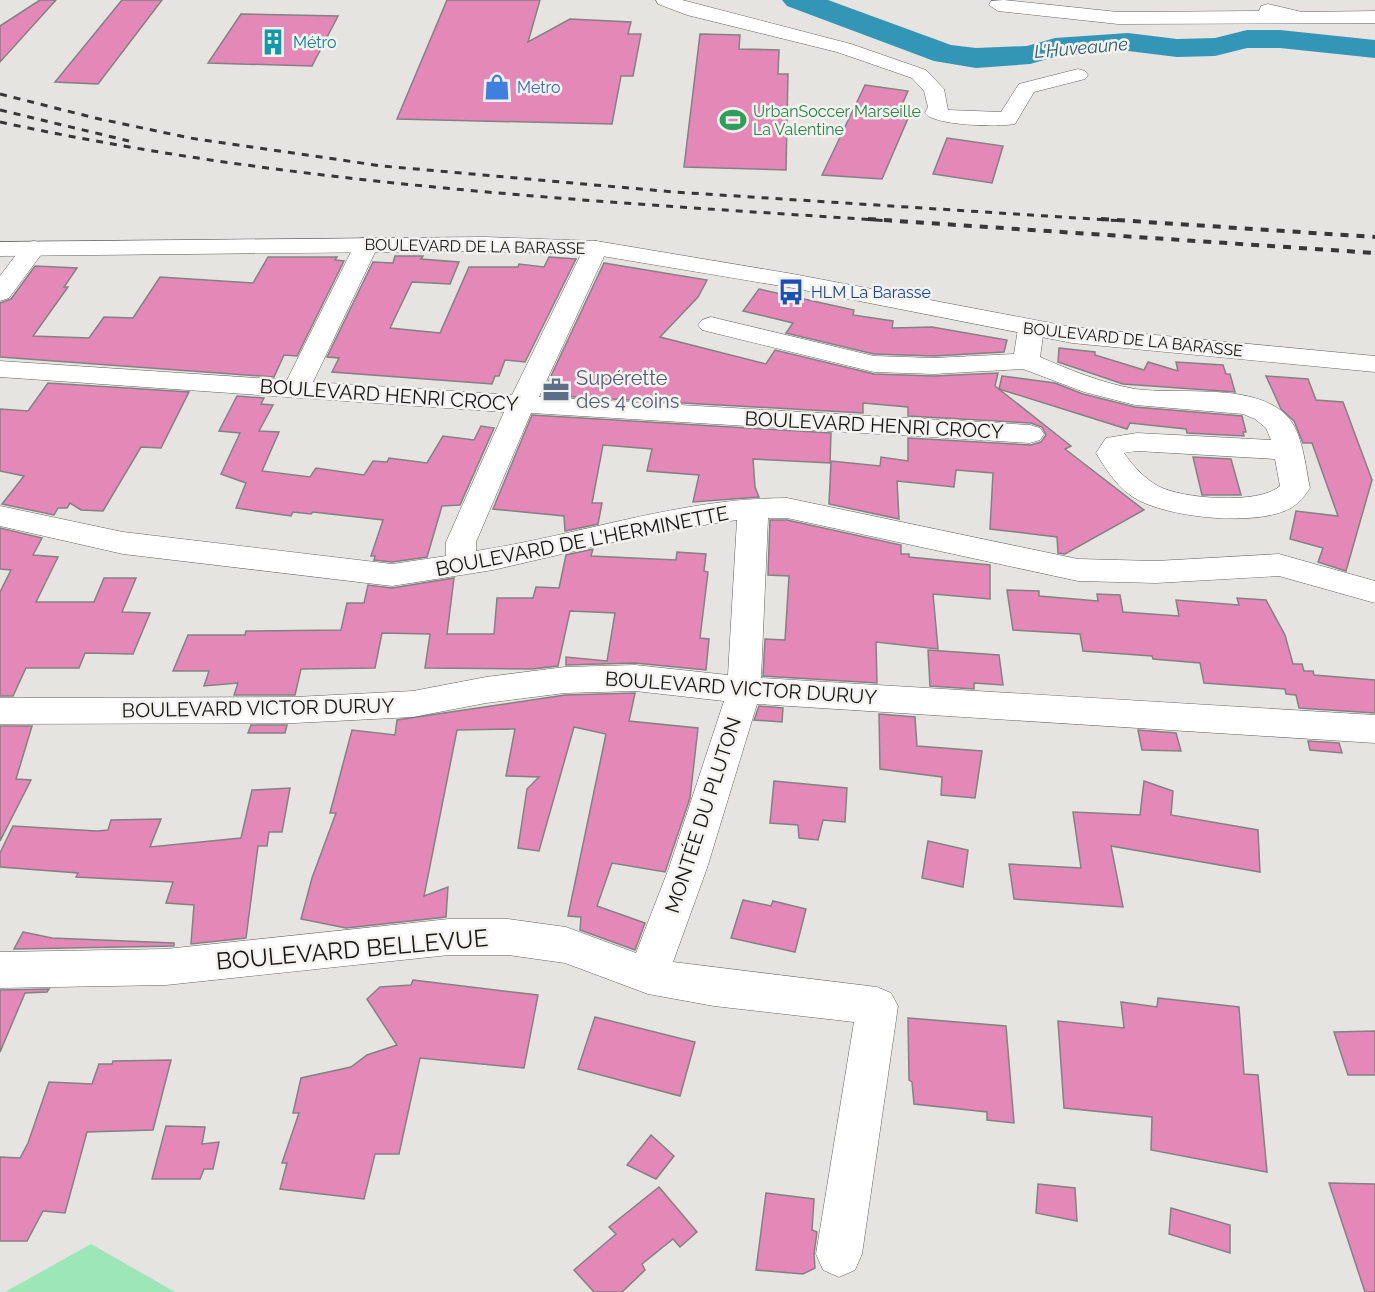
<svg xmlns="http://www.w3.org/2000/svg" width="1375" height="1292" viewBox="0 0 1375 1292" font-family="Raleway,sans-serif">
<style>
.green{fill:#9ce6b7}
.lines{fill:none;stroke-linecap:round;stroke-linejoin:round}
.river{fill:#3496b6;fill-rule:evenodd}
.building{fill:#e488b8;stroke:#848182;stroke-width:1.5}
.minor-casing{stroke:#63625f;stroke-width:1}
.major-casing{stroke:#63625f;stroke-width:1}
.minor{fill:#fff;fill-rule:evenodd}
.major{fill:#fff;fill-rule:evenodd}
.rail-far1{stroke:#373736;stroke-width:3;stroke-dasharray:7 7;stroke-linecap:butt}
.rail{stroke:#373736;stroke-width:4;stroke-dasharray:8 8;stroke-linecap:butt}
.labels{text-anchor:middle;stroke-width:5;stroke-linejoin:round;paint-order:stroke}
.far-culture-label{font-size:16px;fill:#0d838f;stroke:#f4f2ee;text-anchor:start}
.far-shop-label{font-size:16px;fill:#366cbe;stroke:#f4f2ee;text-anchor:start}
.far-leisure-label{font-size:16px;fill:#27864d;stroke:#f4f2ee;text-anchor:start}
.far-street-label{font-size:16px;fill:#161615;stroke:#f4f2ee}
.far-transit-label{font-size:16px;fill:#164399;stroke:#f4f2ee;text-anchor:start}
.far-water-label{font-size:18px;font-style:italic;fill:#275b6d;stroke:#f4f2ee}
.service-label{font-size:20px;fill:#4e5e75;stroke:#f4f2ee;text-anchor:start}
.street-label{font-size:20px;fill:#161615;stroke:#f4f2ee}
.near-street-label{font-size:24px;fill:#161615;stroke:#f4f2ee}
</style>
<rect width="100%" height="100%" fill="#e6e4e1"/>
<path class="green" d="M 91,1244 L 175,1292 L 5,1292 Z"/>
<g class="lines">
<path class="river" d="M 782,0 L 828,0 L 951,45 L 976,48 L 1027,46 L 1055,38 L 1128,33 L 1177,39 L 1215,38 L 1247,30 L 1280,30 L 1375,40 L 1375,58 L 1280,48 L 1247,48 L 1215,56 L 1177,57 L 1128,51 L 1058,56 L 1030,64 L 976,68 L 934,61 L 787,6 Z"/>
</g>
<g class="building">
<path d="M 40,0 L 56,0 L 0,62 L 0,26 Z"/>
<path d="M 122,0 L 162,0 L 98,84 L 55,82 Z"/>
<path d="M 447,0 L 540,0 L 528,42 L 570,19 L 631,22 L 628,34 L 641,34 L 633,76 L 621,76 L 612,124 L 397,119 Z"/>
<path d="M 241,14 L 338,16 L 312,66 L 208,63 Z"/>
<path d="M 700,34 L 740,35 L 739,49 L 779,50 L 778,74 L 788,74 L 786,170 L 684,167 Z"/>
<path d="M 865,85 L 908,91 L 901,107 L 912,109 L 882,179 L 822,175 Z"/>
<path d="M 947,138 L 1003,146 L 992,183 L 933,174 Z"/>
<path d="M 395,256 L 423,256 L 421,259 L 459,262 L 450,284 L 412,282 L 390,328 L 440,333 L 469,267 L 518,267 L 519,264 L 544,267 L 549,257 L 576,259 L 525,362 L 505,360 L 499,376 L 495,376 L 492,384 L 332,372 L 339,358 L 327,357 L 373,262 L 393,263 Z"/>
<path d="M 268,257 L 337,257 L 335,260 L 344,261 L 297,356 L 284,355 L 274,377 L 0,357 L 0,303 L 11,299 L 35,266 L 77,268 L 64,287 L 68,287 L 33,336 L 89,338 L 104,317 L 133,318 L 160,277 L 253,283 Z"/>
<path d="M 604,263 L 707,280 L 698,297 L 660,337 L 766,364 L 775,350 L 874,374 L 934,376 L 998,373 L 995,386 L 1071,446 L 1065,449 L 1144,510 L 1065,554 L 1058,553 L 1057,537 L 990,529 L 993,473 L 956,470 L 954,487 L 897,481 L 899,519 L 829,504 L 831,461 L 880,466 L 881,457 L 908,461 L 908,438 L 1031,445 L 1041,442 L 1046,435 L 1042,427 L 1031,423 L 908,416 L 908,407 L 863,403 L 863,413 L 542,395 Z"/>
<path d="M 759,289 L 854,310 L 853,315 L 893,321 L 892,328 L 932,327 L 1007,340 L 1004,352 L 934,356 L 874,354 L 786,333 L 793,323 L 743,311 Z"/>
<path d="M 1059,348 L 1095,352 L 1095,355 L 1144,370 L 1148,362 L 1178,371 L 1176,362 L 1223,365 L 1226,374 L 1230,374 L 1235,392 L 1123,384 L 1058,362 Z"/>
<path d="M 1002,376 L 1055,383 L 1083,394 L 1135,407 L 1242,416 L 1246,432 L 1243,432 L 1244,436 L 1187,433 L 1186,429 L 1130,423 L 1127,429 L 999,389 Z"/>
<path d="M 1266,376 L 1308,379 L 1316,400 L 1343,402 L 1372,480 L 1346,571 L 1318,562 L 1323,548 L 1290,539 L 1296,511 L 1338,516 L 1312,443 L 1303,443 L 1294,421 L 1281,409 Z"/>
<path d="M 48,383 L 189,392 L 161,448 L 141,447 L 103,511 L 81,510 L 70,503 L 67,508 L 58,508 L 54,515 L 2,504 L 24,476 L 0,471 L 0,409 L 28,411 Z"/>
<path d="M 237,396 L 264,398 L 261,404 L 273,405 L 259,431 L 279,432 L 262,471 L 310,477 L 316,468 L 364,475 L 373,461 L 387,462 L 389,458 L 427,463 L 443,436 L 474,440 L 481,426 L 494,428 L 460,505 L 442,506 L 427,557 L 392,562 L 374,560 L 375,556 L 371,556 L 383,520 L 313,512 L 311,514 L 293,512 L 291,516 L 236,508 L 246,483 L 221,474 L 240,433 L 219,431 Z"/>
<path d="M 532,415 L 831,433 L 830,463 L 753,459 L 755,487 L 759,497 L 693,502 L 699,475 L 647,471 L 652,449 L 603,445 L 592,503 L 602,503 L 598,524 L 565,531 L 564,516 L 493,509 Z"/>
<path d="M 1193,457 L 1231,459 L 1241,495 L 1202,495 Z"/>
<path d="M 770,520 L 787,520 L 901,545 L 901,554 L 909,554 L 909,557 L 990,565 L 990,599 L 933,594 L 938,649 L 876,642 L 877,683 L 763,676 L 765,639 L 785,640 L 789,576 L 768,575 Z"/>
<path d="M 0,528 L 42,538 L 33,555 L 58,557 L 36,602 L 94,602 L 104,578 L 136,578 L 122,612 L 150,613 L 133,654 L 85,653 L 79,668 L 26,668 L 13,696 L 0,696 L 0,592 L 11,570 L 0,569 Z"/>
<path d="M 593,549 L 591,556 L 676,560 L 677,552 L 706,554 L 704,571 L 708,572 L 700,638 L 709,639 L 706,670 L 635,663 L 566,665 L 566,657 L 607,661 L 615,613 L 570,611 L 558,666 L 532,669 L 425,668 L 430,634 L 382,633 L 375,668 L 301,669 L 295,695 L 234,695 L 238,683 L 204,686 L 209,671 L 173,671 L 188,635 L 245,635 L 246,631 L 341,630 L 347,603 L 364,603 L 368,585 L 392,588 L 454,578 L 447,634 L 494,634 L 497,598 L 533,598 L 536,587 L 559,588 L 566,555 Z"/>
<path d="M 1007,590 L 1039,591 L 1039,596 L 1098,601 L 1097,594 L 1120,595 L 1123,612 L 1179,616 L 1176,600 L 1239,605 L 1237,598 L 1266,600 L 1285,635 L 1293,664 L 1302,664 L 1304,671 L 1313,671 L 1314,675 L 1375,680 L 1375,713 L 1299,708 L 1296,695 L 1286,694 L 1285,689 L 1204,683 L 1200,663 L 1153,659 L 1152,656 L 1083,651 L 1080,634 L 1013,630 Z"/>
<path d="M 928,650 L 999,655 L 1003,685 L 974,683 L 974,689 L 930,686 Z"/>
<path d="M 635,693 L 629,721 L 698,728 L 690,798 L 665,872 L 612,863 L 597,906 L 645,923 L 635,950 L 580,930 L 581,917 L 568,916 L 606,734 L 574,727 L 539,851 L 518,848 L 527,789 L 539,777 L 506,776 L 515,729 L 457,730 L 424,896 L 448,887 L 446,917 L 346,928 L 301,919 L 312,878 L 336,813 L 330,813 L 352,730 L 395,735 L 397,720 L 565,695 Z"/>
<path d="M 759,706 L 783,708 L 782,722 L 754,720 Z"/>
<path d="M 879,714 L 915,717 L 917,746 L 982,751 L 975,798 L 941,795 L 942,777 L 880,769 Z"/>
<path d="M 251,725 L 287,725 L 285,733 L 248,733 Z"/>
<path d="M 0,726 L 32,726 L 16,779 L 31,780 L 0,841 Z"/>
<path d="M 1138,730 L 1176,733 L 1181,751 L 1142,750 Z"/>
<path d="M 1308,741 L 1339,743 L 1342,753 L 1310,750 Z"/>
<path d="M 774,781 L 847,788 L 845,822 L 823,820 L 818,840 L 799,838 L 798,825 L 770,823 Z"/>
<path d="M 1144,781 L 1173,791 L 1171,815 L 1258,830 L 1260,872 L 1111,846 L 1123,907 L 1014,899 L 1009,864 L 1081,868 L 1073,812 L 1140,815 Z"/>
<path d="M 290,788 L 282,832 L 269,832 L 267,846 L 258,846 L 246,938 L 191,944 L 194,905 L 166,903 L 173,882 L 76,877 L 78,873 L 0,867 L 0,853 L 13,826 L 97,831 L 108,830 L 111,820 L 161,819 L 150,847 L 241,838 L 252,790 Z"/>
<path d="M 928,841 L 968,850 L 963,887 L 922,878 Z"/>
<path d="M 743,900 L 771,906 L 773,901 L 806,909 L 795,952 L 731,938 Z"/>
<path d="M 23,932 L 52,938 L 174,943 L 174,946 L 14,949 Z"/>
<path d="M 413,980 L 538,995 L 524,1068 L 420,1058 L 399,1154 L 375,1154 L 364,1199 L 280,1189 L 287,1163 L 282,1163 L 299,1113 L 293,1113 L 301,1078 L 351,1067 L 367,1055 L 397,1045 L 367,999 L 380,987 L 411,985 Z"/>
<path d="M 49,989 L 47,992 L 25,993 L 0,1052 L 0,990 Z"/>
<path d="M 1158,998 L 1239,1007 L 1244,1074 L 1258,1075 L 1267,1172 L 1151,1150 L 1152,1117 L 1064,1108 L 1058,1021 L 1124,1028 L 1121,1002 L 1157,1007 Z"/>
<path d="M 595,1017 L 695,1042 L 680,1096 L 578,1069 Z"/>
<path d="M 908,1018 L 1006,1026 L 1014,1123 L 987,1120 L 987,1112 L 914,1104 L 912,1082 L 909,1080 Z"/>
<path d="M 1375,1031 L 1375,1075 L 1348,1075 L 1334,1032 Z"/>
<path d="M 171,1060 L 153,1130 L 87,1132 L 65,1213 L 43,1211 L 27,1241 L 0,1241 L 0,1157 L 20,1158 L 28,1143 L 49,1082 L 92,1084 L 99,1064 L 112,1064 L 113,1061 Z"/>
<path d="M 166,1126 L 205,1127 L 202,1144 L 219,1142 L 213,1169 L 204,1169 L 200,1179 L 152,1179 Z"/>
<path d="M 651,1135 L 674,1156 L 656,1179 L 627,1165 Z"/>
<path d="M 1329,1183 L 1375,1184 L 1375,1292 L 1365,1292 Z"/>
<path d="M 1038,1184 L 1075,1188 L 1077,1221 L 1036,1213 Z"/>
<path d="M 659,1187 L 697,1232 L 680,1247 L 673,1239 L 642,1264 L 645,1270 L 622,1292 L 594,1292 L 574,1270 L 616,1234 L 609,1227 Z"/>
<path d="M 766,1193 L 814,1199 L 812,1230 L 817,1232 L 814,1254 L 815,1268 L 803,1274 L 756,1270 Z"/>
<path d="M 1171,1208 L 1230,1225 L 1230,1253 L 1169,1234 Z"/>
</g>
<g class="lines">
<g class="minor-casing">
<g id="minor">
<path d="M 656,0 L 682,0 L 851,44 L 926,70 L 944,89 L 948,110 L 1001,112 L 1019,84 L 1078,69 L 1085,71 L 1088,75 L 1085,79 L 1034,92 L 1015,124 C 999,127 934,126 925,113 L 928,107 L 924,91 L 912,78 L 837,52 L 687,15 L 658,4 Z"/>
<path d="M 1004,0 L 1118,12 L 1259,11 L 1261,6 L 1268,4 L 1302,12 L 1375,11 L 1375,23 L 1118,24 L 998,11 L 989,5 L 991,1 Z"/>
<path d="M 367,237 L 376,239 L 379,244 L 313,382 L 512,395 L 584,248 L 587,243 L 596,241 L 605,243 L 608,248 L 539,397 L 1030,425 L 1040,428 L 1044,434 L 1040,440 L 1030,443 L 531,413 L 476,542 L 476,551 C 580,535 681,498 787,498 L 1078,559 L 1156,561 L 1279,554 L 1375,581 L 1375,603 L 1279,576 L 1156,583 L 1078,581 L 787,518 L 768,518 L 761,678 L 1375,715 L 1375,743 L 757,704 L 707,868 L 673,962 L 877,987 L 891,993 L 898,1006 L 862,1254 L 855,1270 L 839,1277 L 823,1270 L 816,1254 L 854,1022 L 714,1006 L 648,994 L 565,963 L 508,955 L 449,955 L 166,985 L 0,988 L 0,952 L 166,949 L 449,919 L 508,919 L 566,927 L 636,953 L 669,868 L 724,701 L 635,691 L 565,693 L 486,703 L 413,717 L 295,723 L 0,724 L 0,698 L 295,697 L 413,691 L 486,677 L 565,667 L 635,665 L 728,675 L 737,520 L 657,532 L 493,570 L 392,586 L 123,554 L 0,526 L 0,506 L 123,532 L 392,564 L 446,556 L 446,542 L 504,412 L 0,377 L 0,361 L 287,380 L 355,244 L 358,239 Z"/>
<path d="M 34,241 L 43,243 L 46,248 L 9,298 L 0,301 L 0,276 L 25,243 Z"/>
<path d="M 711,317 L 874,356 L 934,358 L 1014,354 L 1018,329 L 1022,323 L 1031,321 L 1040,323 L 1044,329 L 1040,357 C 1070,370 1102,383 1135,389 C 1178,395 1253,382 1286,415 C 1303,432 1305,465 1310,488 C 1305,496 1299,503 1291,508 C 1257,527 1172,518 1138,500 C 1119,490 1107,471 1096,453 L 1106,438 L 1137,433 L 1271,440 L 1266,428 L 1255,419 L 1243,414 L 1135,405 L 1084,392 L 1023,369 L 934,374 L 874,372 L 702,330 L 698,325 L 702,320 ZM 1137,451 L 1275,459 L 1280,486 C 1259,505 1182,499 1158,486 C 1144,478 1133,466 1124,453 Z"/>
</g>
</g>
<g class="major-casing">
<path id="major" d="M 485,237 L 596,241 L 793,274 L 1072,327 L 1375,356 L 1375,372 L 1072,343 L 793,288 L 596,255 L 485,251 L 0,256 L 0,242 Z"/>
</g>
<use href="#minor" class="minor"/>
<use href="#major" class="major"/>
<g class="rail-far1">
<path d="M 0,94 L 95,118 L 190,138 L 382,166 L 674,192 L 1124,221"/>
<path d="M 0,110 L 129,141"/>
<path d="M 0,122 C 297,186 590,201 892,221"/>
</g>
<g class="rail">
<path d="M 868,219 L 1375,253"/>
<path d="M 1101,219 L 1375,237"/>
</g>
</g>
<defs>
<g id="building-bare" transform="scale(2.07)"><path d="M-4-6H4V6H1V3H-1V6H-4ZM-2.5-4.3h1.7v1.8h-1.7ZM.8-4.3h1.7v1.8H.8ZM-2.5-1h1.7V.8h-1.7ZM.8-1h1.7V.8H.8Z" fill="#0f9aa8" stroke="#f4f2ee" stroke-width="2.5" paint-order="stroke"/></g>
<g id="shop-bare" transform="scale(2.07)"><path d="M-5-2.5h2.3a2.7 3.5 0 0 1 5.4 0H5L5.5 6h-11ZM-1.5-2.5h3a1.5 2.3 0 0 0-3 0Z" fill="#3f7fe0" stroke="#f4f2ee" stroke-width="2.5" paint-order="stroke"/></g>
<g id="stadium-bare" transform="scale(2.07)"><path d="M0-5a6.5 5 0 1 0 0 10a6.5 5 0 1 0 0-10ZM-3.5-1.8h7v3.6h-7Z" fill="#2e9e5b" stroke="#f4f2ee" stroke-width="2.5" paint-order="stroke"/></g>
<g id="bus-bare" transform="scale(2.07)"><path d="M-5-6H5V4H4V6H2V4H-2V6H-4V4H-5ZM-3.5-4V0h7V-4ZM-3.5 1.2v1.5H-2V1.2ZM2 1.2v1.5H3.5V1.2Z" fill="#1a4fb4" stroke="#f4f2ee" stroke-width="2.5" paint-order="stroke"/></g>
<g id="office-bare" transform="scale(2.07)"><path d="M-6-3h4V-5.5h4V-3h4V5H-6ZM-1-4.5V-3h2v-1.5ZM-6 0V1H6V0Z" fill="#5c6f8a" stroke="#f4f2ee" stroke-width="2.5" paint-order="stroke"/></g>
</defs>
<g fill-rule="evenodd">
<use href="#building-bare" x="273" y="42"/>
<use href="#shop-bare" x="497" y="87"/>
<use href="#stadium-bare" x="733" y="120"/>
<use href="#bus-bare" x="791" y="292"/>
<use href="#office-bare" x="556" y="390"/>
</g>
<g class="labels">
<g class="far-culture-label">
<text x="293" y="48">Métro</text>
</g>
<g class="far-shop-label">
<text x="517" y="93">Metro</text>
</g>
<g class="far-leisure-label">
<text x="753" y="117">UrbanSoccer Marseille<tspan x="753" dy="18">La Valentine</tspan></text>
</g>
<g class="far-street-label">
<text transform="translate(475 246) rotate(1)" y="6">BOULEVARD DE LA BARASSE</text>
<text transform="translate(1133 339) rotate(6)" y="6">BOULEVARD DE LA BARASSE</text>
</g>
<g class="far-transit-label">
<text x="811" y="298">HLM La Barasse</text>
</g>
<g class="far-water-label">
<text transform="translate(1081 48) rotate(-5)" y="6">L'Huveaune</text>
</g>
<g class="service-label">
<text x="576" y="385">Supérette<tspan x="576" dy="23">des 4 coins</tspan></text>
</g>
<g class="street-label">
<text transform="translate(389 395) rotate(4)" y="7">BOULEVARD HENRI CROCY</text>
<text transform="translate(874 425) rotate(3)" y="7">BOULEVARD HENRI CROCY</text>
<text transform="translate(582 541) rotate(-11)" y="7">BOULEVARD DE L'HERMINETTE</text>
<text transform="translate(741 688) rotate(4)" y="7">BOULEVARD VICTOR DURUY</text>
<text transform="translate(258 708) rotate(-1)" y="7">BOULEVARD VICTOR DURUY</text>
<text transform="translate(703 815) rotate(-72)" y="7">MONTÉE DU PLUTON</text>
</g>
<g class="near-street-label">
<text transform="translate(352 950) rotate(-5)" y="8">BOULEVARD BELLEVUE</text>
</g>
</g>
</svg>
